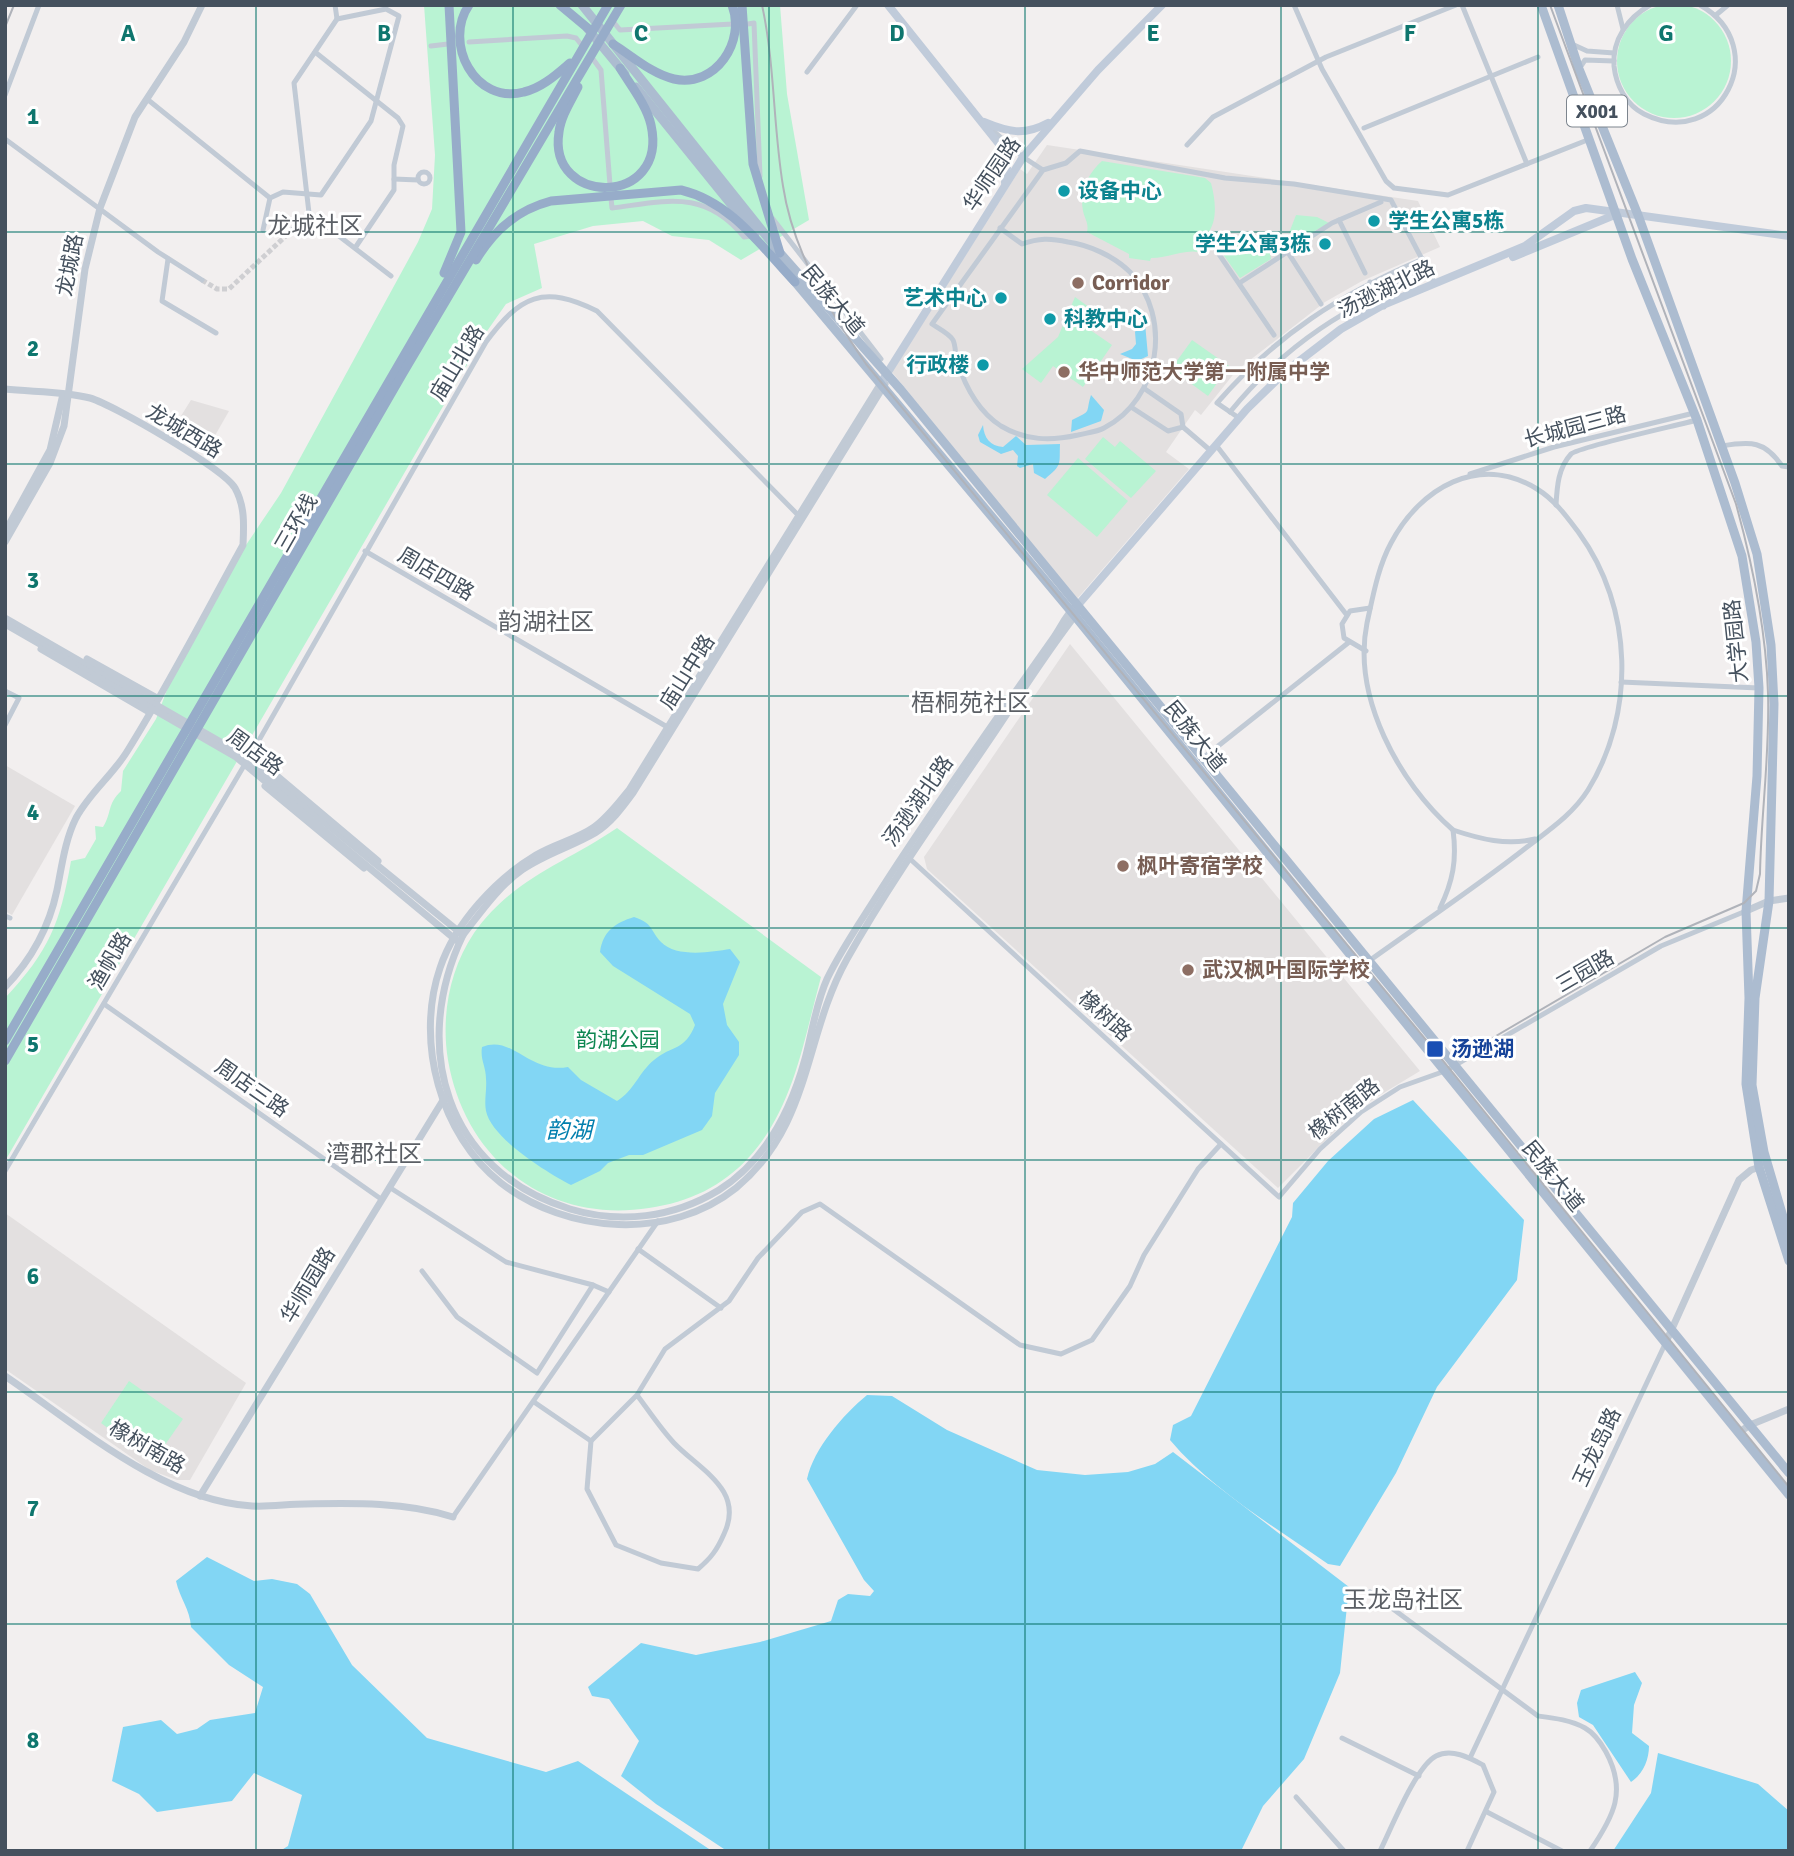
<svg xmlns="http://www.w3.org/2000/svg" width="1794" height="1856" viewBox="0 0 1794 1856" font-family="Signika,'Noto Sans SC',sans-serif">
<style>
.education{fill:#e3e0e0}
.green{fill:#b9f3d3}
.water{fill:#82d6f4}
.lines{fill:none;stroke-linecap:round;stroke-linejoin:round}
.minor-tunnel{stroke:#cfcfd2;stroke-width:5;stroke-dasharray:5 2.5;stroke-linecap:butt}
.minor{stroke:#c1cad5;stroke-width:5}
.tertiary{stroke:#c1cad5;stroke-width:7}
.secondary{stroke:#c0cbda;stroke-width:8}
.primary{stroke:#acbcd0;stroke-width:9}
.trunk{stroke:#97acc9;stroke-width:9}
.tram{stroke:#b0b3ba;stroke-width:2}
.rail{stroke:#b0b3ba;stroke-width:2}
.grid{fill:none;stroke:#0f766e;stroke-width:2;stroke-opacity:0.55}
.culture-dot{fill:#0f9aa8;stroke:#fff;stroke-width:2.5}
.education-dot{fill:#8d6e63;stroke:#fff;stroke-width:2.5}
.transit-dot{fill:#1a4fb4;stroke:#fff;stroke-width:2.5}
.labels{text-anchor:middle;stroke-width:6;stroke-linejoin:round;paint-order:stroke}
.shield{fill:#fff;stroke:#7d858e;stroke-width:2}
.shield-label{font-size:19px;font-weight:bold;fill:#45515e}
.street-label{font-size:21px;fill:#45515e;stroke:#fff}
.culture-label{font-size:21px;font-weight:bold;fill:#0d838f;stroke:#fff;text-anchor:start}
.education-label{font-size:21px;font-weight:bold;fill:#785e54;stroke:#fff;text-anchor:start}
.park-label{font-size:21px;fill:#0e8752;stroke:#fff}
.transit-label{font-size:21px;font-weight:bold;fill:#164399;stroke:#fff;text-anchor:start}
.water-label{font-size:23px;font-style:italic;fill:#017fae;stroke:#fff}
.quarter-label{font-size:24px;fill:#5b5f65;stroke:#fff}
.grid-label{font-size:23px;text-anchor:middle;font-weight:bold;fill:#0f766e;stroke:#fff;stroke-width:6;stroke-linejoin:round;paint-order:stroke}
</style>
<rect width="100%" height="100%" fill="#f2efef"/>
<g class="education">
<path d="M 1047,145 L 1418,201 L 1440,247 L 1362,281 L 1325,302 L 1236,371 L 1201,415 L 1195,410 L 1166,452 L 1189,469 L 1077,599 L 892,372 L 1020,169 L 1027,174 Z"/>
<path d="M 191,400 L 229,411 L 205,453 L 171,432 Z"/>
<path d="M 1070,644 L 1420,1071 L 1357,1109 L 1278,1188 L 927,869 L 924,857 Z"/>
<path d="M 5,765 L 75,806 L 12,915 L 5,911 Z"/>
<path d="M 5,1213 L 246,1383 L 190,1480 L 177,1480 L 150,1470 L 5,1369 Z"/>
</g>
<g class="green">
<circle cx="1674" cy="61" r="57"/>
<path d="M 424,5 L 780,5 L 787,94 L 809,220 L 741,260 L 709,240 L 672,236 L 643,221 L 593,226 L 534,244 L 542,288 L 506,304 L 485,334 L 5,1161 L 5,998 C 49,951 60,924 71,861 L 85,858 L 96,839 L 95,826 L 103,827 C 112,813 107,804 121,791 L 123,771 L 156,719 L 173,674 L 246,545 L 281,493 L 418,242 L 432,209 L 435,155 Z"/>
<path d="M 1102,161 L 1205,178 L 1211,183 C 1215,198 1218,218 1209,232 C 1203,240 1200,241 1199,252 C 1185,249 1168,258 1151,258 L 1150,261 L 1129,258 L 1129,254 L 1087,232 C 1089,223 1085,220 1083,211 C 1079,192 1088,173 1102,161 Z"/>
<path d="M 1296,215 L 1317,217 L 1329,223 L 1302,238 L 1289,233 Z"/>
<path d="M 1226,236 L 1238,240 L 1246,248 L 1269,244 L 1271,259 L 1240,278 L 1217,246 Z"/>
<path d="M 1075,297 L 1093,310 L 1083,325 L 1112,345 L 1083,387 L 1053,366 L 1041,383 L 1022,369 L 1058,337 Z"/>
<path d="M 1192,340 L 1229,366 L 1208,396 L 1171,369 Z"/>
<path d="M 1103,437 L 1115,447 L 1120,441 L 1156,471 L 1131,498 L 1085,459 Z"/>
<path d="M 1078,458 L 1128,501 L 1097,537 L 1047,495 Z"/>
<path d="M 617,828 L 821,977 C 804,1039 794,1107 750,1156 C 722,1187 689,1202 649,1208 C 547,1224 465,1160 448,1060 C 441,1017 449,970 474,933 C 513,878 564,864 617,828 Z"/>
<path d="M 129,1381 L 183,1419 L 153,1462 L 101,1423 Z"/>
</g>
<g class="water">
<path d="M 1141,323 L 1145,323 L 1148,356 L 1137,361 L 1120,354 L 1132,349 L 1136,344 L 1135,332 Z"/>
<path d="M 1091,395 L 1104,410 L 1101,421 L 1071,432 L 1072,420 C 1093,410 1085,414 1091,395 Z"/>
<path d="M 983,425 C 984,438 990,446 1003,447 L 1016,436 L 1026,445 L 1060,444 C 1059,465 1063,464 1045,479 L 1034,473 L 1033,464 L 1020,468 L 1017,466 L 1018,456 L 1013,450 L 1001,454 L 980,442 L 978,435 Z"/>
<path d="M 634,917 C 654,924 649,929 661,942 C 676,958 712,952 730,949 L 740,962 L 723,1004 L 727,1025 L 739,1042 L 739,1055 L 715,1093 L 712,1116 L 702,1130 L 643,1155 L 629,1155 L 608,1163 L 600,1171 L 571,1185 C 548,1173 492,1139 486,1111 C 484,1101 487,1089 486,1079 C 486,1066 480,1060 482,1047 C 512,1034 529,1074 568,1067 L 581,1080 L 617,1101 C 634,1091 639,1072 654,1060 C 672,1045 685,1051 695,1025 L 690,1014 L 613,966 L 600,952 C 603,931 615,923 634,917 Z"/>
<path d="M 1413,1100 L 1524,1220 L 1517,1280 L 1437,1387 L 1396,1473 L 1340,1566 L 1328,1564 C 1275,1527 1212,1490 1170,1440 L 1173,1425 L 1191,1416 L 1292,1217 L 1293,1203 L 1328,1161 L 1374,1119 Z"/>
<path d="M 867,1395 L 892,1396 L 947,1430 L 1037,1470 L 1085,1475 L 1128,1472 L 1155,1464 L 1173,1452 L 1349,1587 L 1340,1673 L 1304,1759 L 1263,1806 L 1241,1851 L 727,1851 L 656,1804 L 621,1776 L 639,1741 L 609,1699 L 592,1696 L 588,1687 L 641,1643 L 696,1655 L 760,1642 L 831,1621 L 838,1600 L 848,1594 L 870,1596 L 874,1591 L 864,1580 L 807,1479 C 814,1448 843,1415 867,1395 Z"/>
<path d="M 207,1557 L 254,1581 L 272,1579 L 297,1584 L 310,1594 L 352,1665 L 427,1738 L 546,1772 L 578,1761 L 712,1851 L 280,1851 L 288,1846 L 302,1795 L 254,1773 L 232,1801 L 157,1812 L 139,1794 L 112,1781 L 123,1727 L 161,1720 L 177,1734 L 197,1729 L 210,1720 L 255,1713 L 263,1687 L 229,1665 L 191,1627 C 190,1609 180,1599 176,1581 Z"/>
<path d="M 1635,1672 L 1642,1683 L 1634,1705 L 1632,1733 L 1649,1746 C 1649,1760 1643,1774 1631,1782 L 1593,1725 L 1579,1717 L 1577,1703 L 1581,1690 Z"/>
<path d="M 1658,1753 L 1758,1784 L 1789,1811 L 1789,1851 L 1613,1851 L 1651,1793 Z"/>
</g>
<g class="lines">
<path class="minor-tunnel" d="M 202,280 L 217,289 L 229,289 L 290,232"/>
<g class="minor">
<path d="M 1294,5 L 1322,69 L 1386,181 L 1394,188 L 1448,195 L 1590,139"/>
<path d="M 1462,5 L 1527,164"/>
<path d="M 1617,5 L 1623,29"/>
<path d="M 1650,5 C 1628,18 1612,39 1614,66 C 1616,85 1626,105 1644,114 C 1720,152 1774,47 1700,5"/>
<path d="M 1716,15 L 1728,5"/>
<path d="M 611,19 L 620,30 L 733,24"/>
<path d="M 748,24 L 754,23 L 760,176"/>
<path d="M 469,42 L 567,36 L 576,38 L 584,48"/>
<path d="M 1574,45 L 1587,51 L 1614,53"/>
<path d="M 431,46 L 448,44"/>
<path d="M 315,52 L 398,118 L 403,126 L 394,165 L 394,190 L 355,248"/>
<path d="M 590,55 L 601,70 L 610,185"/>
<path d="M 1579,69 L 1585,60 L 1614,61"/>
<path d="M 807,72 L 857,5"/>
<path d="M 5,95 L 39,5"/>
<path d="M 147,99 L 270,198"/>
<path d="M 989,127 L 1023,157 L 1043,170"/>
<path d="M 1364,128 L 1538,57"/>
<path d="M 5,139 L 158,252 L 202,280"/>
<path d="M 1187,145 L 1213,117 L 1326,57 L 1456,5"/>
<circle cx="424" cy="178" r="6"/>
<path d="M 394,179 L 418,180"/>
<path d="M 611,198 L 612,208 C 667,201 705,189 744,237 L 751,236"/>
<path d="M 309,213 L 391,276"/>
<path d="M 773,219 L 881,359"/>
<path d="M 1339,220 L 1365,273"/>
<path d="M 1000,228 L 1022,244 C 1039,238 1050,238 1068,242 C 1089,245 1114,256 1130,272 C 1173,318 1160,399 1104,428 C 1097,432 1086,433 1078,435 C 1051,441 1026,441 1001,426 C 979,412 965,386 957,361 C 955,355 956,346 953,340 C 950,334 938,328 932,324 L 1043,170 L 1066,163 L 1080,151 L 1225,178 L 1294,184 L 1391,200 L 1435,284"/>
<path d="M 263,230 L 270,198 L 283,192 L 321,195 L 371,121 L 399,16 L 386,9 L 337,19"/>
<path d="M 290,232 L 309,213 L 294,83 L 337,19 L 335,5"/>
<path d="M 1212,244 L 1274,335"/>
<path d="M 1287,251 L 1321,304"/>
<path d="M 168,259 L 162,301 L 216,333"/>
<path d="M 1241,282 L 1332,223 L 1381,202"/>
<path d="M 1370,282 L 1384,307"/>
<path d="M 1131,407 L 1168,431 L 1183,427 L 1181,414 L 1145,389"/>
<path d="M 1230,412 C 1286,343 1348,306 1429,271"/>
<path d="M 1239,418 L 1217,403 C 1276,335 1340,294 1423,259"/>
<path d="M 1183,427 L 1211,451"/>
<path d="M 1216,445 L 1346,614"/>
<path d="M 1722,446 C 1751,441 1765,441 1782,466 L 1789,467"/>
<path d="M 1470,474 L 1554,447 L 1694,413"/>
<path d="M 1556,505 C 1557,487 1558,468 1571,454 C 1578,447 1679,425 1697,420"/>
<path d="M 365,551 L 669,728"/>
<path d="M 1366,651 L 1344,638 L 1342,624 L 1350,611 L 1370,608"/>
<path d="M 1621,682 L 1759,688"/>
<path d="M 5,691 L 19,698 L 5,725"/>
<path d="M 250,756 L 486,342 C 520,296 543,284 597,311 L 799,516"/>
<path d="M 1203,758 L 1348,643"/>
<path d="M 909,858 L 1279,1197 L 1320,1149 L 1361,1112 L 1400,1087 L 1445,1071 L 1661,946 L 1746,911"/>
<path d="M 1440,908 C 1453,881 1457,860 1453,830 C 1480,839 1507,846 1535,839"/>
<path d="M 5,916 L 10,918"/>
<path d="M 1369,961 C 1422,923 1476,887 1527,847 C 1549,830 1573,814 1588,790 C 1636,712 1633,607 1579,533 C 1567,517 1555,500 1537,489 C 1479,453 1420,488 1391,543 C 1378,567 1373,596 1367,623 C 1352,697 1399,783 1453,830"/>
<path d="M 104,1004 L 381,1199"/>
<path d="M 5,1171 L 245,764"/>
<path d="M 389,1187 L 506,1262 L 593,1285"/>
<path d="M 638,1249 L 721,1308"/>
<path d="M 422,1271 L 457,1317 L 537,1373 L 593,1285 L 609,1292"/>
<path d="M 637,1395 C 649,1411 660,1428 674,1443 C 700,1470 745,1490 724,1534 C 717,1550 711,1558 698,1569 L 661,1563 L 616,1545 L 587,1489 L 591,1441 L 637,1395 L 665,1349 L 729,1301 L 758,1258 L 802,1212 L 820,1204 L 1020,1345 L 1061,1354 L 1092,1340 L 1130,1286 L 1144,1255 L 1198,1169 L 1221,1144"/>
<path d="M 534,1402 L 591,1441"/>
<path d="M 453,1517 L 658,1221"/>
<path d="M 1370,1592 L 1538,1716 C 1554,1718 1571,1720 1585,1728 C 1594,1733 1601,1743 1606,1752 C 1627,1791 1614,1816 1590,1851"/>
<path d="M 1342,1738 L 1419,1776"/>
<path d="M 1470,1758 L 1666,1342"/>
<path d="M 1296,1797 L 1344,1851"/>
<path d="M 1487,1812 L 1562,1851"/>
<path d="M 1380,1851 C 1391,1829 1416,1766 1436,1756 C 1452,1748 1470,1758 1483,1765 L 1494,1792 L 1467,1851"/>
</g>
<g class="tertiary">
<path d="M 881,383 L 629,790 C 618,803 608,817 594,827 C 577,839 554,844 536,855 C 496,879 455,923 440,968 C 415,1041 440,1135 501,1183 C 567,1234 670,1241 736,1188 C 812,1125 803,1038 847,959 C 888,886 937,817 984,748 C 1015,703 1044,655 1078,612"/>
<path d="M 5,389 C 32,392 64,391 90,398 C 114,405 224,469 235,488 C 245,506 244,525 243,545 C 206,612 168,686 128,750 C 113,775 90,792 76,818 C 65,840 62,865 57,890 C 49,928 32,959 5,987"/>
<path d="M 5,532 L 50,450 L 63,394"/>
<path d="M 5,542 L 50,463 L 64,426 L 85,269 L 100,208 L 135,117 L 184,42 L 202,5"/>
<path d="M 5,618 L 238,752 L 463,935 C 410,1046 445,1171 570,1209 C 620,1224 673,1218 719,1190 C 765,1161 791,1110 805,1059 C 812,1033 816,1003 827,979 C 840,952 857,927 873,902 C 915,835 961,770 1006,705 C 1022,682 1038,660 1054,637 C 1061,627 1066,615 1074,608"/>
<path d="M 5,624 L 236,757 L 456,940"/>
<path d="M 41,649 L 149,712"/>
<path d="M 87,659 L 157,698"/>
<path d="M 251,754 L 378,861"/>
<path d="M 265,786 L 364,868"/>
<path d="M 1746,911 L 1769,901 L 1789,898"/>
<path d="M 463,935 C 481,912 498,887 522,870 C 545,854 571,847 595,833 C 611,823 622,808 633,793 L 885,384"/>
<path d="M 1666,1342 L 1739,1180 L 1751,1170 L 1763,1166"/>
<path d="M 5,1376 C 76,1424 163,1501 252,1506 C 270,1507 288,1504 305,1504 C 355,1503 406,1502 453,1517"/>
<path d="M 1738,1433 L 1750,1425 L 1789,1409"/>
<path d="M 200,1496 L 445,1097"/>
</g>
<g class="secondary">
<path d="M 888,5 L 1003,149 L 1007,168 L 1005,182"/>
<path d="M 984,122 C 1008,132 1024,136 1048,123"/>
<path d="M 1513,257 L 1617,214"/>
<path d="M 881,383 L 1023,157 L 1098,70 L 1162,5"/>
<path d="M 1078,605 L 1247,409 L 1285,372 L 1341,329 L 1383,305 L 1525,246 L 1574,211 L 1586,208 L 1789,236"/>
</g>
<g class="primary">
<path d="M 582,5 L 780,253 L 901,390 L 1789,1473"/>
<path d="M 1541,5 L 1632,259 L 1697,420 L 1742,556 L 1756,642 L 1759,688 L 1757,776 L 1746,911 L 1749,998 L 1746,1084 L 1759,1167 L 1789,1261"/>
<path d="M 1558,5 L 1579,69 L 1638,215 L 1735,483 L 1757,554 L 1771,645 L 1774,704 L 1769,901 L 1755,998 L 1752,1085 L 1764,1152 L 1789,1237"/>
<path d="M 587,28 L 625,74"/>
<path d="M 636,87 L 755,234"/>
<path d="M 791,277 L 1075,616 L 1789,1495"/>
</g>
<g class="trunk">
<path d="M 469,5 C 443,43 475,105 524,92 C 542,88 557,74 570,63"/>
<path d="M 560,5 L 590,30"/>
<path d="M 742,5 L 753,164 L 780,253"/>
<path d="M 613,44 C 632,56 652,74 674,79 C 716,88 746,41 732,5"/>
<path d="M 578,87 C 571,101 561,116 559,132 C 547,207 669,207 651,125 C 647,106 631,86 620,68"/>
<path d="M 476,260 C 494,230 517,210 551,201 L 681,190 C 731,202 761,246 795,282"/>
<path d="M 444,273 L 461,232 L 449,5"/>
<path d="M 5,1041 L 608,5"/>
<path d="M 5,1061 L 403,373 L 621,5"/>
</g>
<path class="tram" d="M 1467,1053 L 1665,937 L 1744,903 L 1756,891 L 1760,874 C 1761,814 1770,754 1768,693 C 1766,629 1753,566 1736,504 L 1550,5"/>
<g class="rail">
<path d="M 762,5 C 775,65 773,126 783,186 C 793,252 829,310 866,364 L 1431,1046 L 1789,1487"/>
<path d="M 5,27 L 14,5"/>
</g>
</g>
<path class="grid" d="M 256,5 L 256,1851M 513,5 L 513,1851M 769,5 L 769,1851M 1025,5 L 1025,1851M 1281,5 L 1281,1851M 1538,5 L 1538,1851M 5,232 L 1789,232M 5,464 L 1789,464M 5,696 L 1789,696M 5,928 L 1789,928M 5,1160 L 1789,1160M 5,1392 L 1789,1392M 5,1624 L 1789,1624"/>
<g class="culture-dot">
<circle cx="1064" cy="191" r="7"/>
<circle cx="1374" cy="221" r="7"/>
<circle cx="1325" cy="244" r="7"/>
<circle cx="1001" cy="298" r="7"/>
<circle cx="1050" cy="319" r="7"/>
<circle cx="983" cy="365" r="7"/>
</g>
<g class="education-dot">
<circle cx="1078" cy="283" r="7"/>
<circle cx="1064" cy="372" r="7"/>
<circle cx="1123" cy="866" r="7"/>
<circle cx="1188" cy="970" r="7"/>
</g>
<rect class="transit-dot" x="1426" y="1040" width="18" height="18" rx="3.5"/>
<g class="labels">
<rect class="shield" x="1567" y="95.5" width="60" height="31" rx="5"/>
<g class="shield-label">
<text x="1597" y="118">X001</text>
</g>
<g class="street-label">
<text transform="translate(992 174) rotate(-56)" y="7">华师园路</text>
<text transform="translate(70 265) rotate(-79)" y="7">龙城路</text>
<text transform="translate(1386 289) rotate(-26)" y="7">汤逊湖北路</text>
<text transform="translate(833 300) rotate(50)" y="7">民族大道</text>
<text transform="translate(457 363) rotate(-59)" y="7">庙山北路</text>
<text transform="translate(1575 427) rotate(-15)" y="7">长城园三路</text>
<text transform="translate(184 431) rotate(31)" y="7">龙城西路</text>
<text transform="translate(296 523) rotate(-60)" y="7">三环线</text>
<text transform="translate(436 574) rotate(30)" y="7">周店四路</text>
<text transform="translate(1736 641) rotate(-96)" y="7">大学园路</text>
<text transform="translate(687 672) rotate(-58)" y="7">庙山中路</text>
<text transform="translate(1195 736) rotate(51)" y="7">民族大道</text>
<text transform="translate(255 752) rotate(36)" y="7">周店路</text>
<text transform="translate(918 801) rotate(-55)" y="7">汤逊湖北路</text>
<text transform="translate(110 961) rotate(-60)" y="7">渔帆路</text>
<text transform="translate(1585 971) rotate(-30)" y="7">三园路</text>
<text transform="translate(1105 1016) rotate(42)" y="7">橡树路</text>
<text transform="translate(252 1088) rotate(35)" y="7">周店三路</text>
<text transform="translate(1344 1109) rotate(-39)" y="7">橡树南路</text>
<text transform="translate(1553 1176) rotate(51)" y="7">民族大道</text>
<text transform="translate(308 1285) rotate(-59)" y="7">华师园路</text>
<text transform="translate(147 1447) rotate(30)" y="7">橡树南路</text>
<text transform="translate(1597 1447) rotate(-65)" y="7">玉龙岛路</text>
</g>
<g class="culture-label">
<text x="1078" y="198">设备中心</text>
<text x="1388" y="228">学生公寓5栋</text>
<text x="1311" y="251" text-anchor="end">学生公寓3栋</text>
<text x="987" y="305" text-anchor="end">艺术中心</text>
<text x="1064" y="326">科教中心</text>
<text x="969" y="372" text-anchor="end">行政楼</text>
</g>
<g class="education-label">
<text x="1092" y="290">Corridor</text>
<text x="1078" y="379">华中师范大学第一附属中学</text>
<text x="1137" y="873">枫叶寄宿学校</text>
<text x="1202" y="977">武汉枫叶国际学校</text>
</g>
<g class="park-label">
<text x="618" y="1047">韵湖公园</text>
</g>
<g class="transit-label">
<text x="1451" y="1056">汤逊湖</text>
</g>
<g class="water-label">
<text x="569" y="1138">韵湖</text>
</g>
<g class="quarter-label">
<text x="315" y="234">龙城社区</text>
<text x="546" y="630">韵湖社区</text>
<text x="971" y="711">梧桐苑社区</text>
<text x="374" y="1162">湾郡社区</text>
<text x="1403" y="1608">玉龙岛社区</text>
</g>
</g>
<g class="grid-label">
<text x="128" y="41">A</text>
<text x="384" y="41">B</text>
<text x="641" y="41">C</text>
<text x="897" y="41">D</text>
<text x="1153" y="41">E</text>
<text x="1410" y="41">F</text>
<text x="1666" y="41">G</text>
<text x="33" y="124">1</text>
<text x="33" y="356">2</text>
<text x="33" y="588">3</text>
<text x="33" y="820">4</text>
<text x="33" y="1052">5</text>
<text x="33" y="1284">6</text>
<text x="33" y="1516">7</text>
<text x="33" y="1748">8</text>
</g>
<rect width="1794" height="1856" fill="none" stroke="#45515e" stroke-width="14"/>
</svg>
